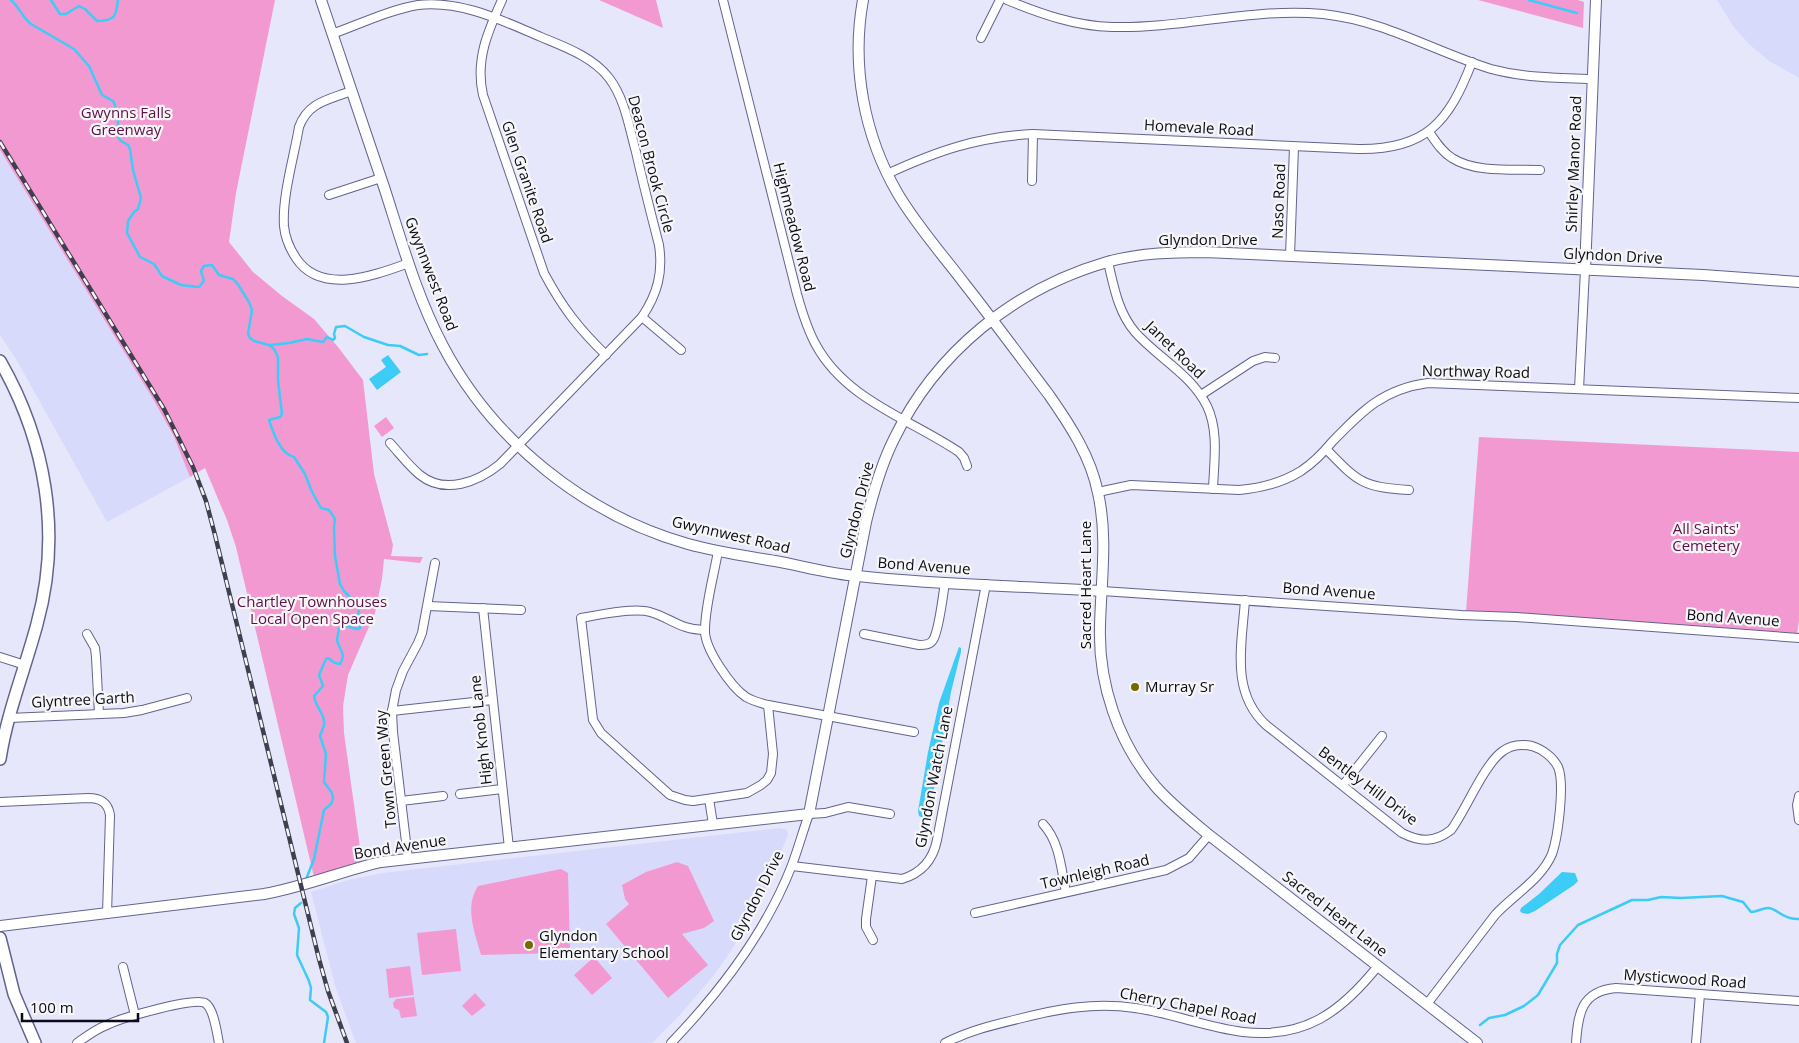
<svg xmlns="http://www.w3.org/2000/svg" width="1799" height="1043" viewBox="0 0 1799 1043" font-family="'Open Sans',sans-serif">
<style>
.built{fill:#d8dafc}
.green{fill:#f399d2}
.water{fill:#3cccf6}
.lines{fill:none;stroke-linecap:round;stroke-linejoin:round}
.stream{stroke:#3cccf6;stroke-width:2.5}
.minor-casing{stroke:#62648e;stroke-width:10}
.tertiary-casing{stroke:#62648e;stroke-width:12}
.secondary-casing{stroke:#62648e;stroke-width:14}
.minor{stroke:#fff;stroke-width:8}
.tertiary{stroke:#fff;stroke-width:10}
.secondary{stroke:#fff;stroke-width:11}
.rail-casing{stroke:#3f3f50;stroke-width:4.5}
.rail{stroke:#f6f6f6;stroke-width:2.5;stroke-dasharray:8;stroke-linecap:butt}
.poi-dot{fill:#756a01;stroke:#f6f6f6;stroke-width:2}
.labels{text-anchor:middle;stroke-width:4.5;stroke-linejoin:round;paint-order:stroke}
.park-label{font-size:15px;fill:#600f4a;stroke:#f6f6f6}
.street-label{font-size:15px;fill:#0b0b1b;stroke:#f6f6f6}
.poi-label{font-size:15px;fill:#0b0b1b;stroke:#f6f6f6;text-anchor:start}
</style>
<rect width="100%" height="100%" fill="#e6e7fb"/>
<g class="built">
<path d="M 1717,0 L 1799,0 L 1799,78 L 1769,61 L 1749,44 L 1733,26 Z"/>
<path d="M 0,150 L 153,399 L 183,456 L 190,477 L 107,522 L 16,359 L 0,335 Z"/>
<path d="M 780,828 L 787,830 L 788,835 L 770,879 L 750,919 L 727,957 L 710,980 L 679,1016 L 652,1043 L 356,1043 L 336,989 L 311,892 L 348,880 L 382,873 Z"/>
</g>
<g class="green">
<path d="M 0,0 L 275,0 L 236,193 L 229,242 L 253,272 L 282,296 L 314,319 L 338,347 L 363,380 L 374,474 L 393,545 L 391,556 L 423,557 L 420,563 L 384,559 L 382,579 L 375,613 L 348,675 L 343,706 L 344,733 L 362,862 L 314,877 L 236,547 L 227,520 L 205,468 L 190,477 L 174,437 L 153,399 L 0,150 Z"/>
<path d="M 599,0 L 656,0 L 663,28 Z"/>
<path d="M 1478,0 L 1578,0 L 1584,2 L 1583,28 Z"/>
<path d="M 386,417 L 394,428 L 382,437 L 374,426 Z"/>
<path d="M 1479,437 L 1799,452 L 1799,620 L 1797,634 L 1466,612 Z"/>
<path d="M 677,862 L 688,866 L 714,921 L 704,928 L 682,934 L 708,965 L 668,998 L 606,924 L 629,904 L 625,899 L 622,885 L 646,872 Z"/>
<path d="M 561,869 L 568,873 L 570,948 L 563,953 L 481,955 C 475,933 464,908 478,886 Z"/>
<path d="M 456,929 L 461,971 L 422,975 L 417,933 Z"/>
<path d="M 594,957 L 612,978 L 592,995 L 574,975 Z"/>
<path d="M 410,966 L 414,995 L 389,998 L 386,969 Z"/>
<path d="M 475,993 L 486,1005 L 472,1016 L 462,1006 Z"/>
<path d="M 414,997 L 417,1016 L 401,1018 L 399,1010 L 394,1008 L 393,1003 L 396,999 Z"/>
</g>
<g class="water">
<path d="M 388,355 L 401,372 L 377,390 L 369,379 L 386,367 L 381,360 Z"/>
<path d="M 959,647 L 961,648 L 961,652 L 951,692 L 931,806 L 927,815 L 923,818 L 919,816 L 918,811 L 928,752 L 939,703 Z"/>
<path d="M 1562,872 L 1575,873 L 1578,881 L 1574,885 L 1535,911 L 1528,914 L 1522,913 L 1520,911 L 1521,908 L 1539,894 Z"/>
</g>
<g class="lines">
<g class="stream">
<path d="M 11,0 C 20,8 22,17 31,24 L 74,49 L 89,66 L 102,95 L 113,101 L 115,105 L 118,121 L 118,137 L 121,141 L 128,145 L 130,149 L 133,170 L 141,198 L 138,209 L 134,212 L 128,221 L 127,233 L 140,257 L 154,264 L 162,276 L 181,285 L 199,287 L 204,281 L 201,271 L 204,266 L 212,265 L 219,275 L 233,279 L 237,283 L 249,302 L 252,310 L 248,334 L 250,338 L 254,341 L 269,345 L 274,349 L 278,357 L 278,380 L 282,414 L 280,417 L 269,420 C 273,432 280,454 294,457 L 305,474 L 312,492 L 321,508 L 329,510 L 335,519 L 334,527 L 335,556 L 340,584 L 344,591 L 359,606 L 358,618 L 360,628 L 357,629 L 346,626 L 339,628 L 337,640 C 339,650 347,653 340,664 L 335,663 L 328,658 L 326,659 L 319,675 L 323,686 L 314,696 C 315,707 328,717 323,728 C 322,731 321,733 320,736 L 326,754 L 324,782 L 332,793 L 333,799 L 331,804 L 324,810 L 314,859 L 307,877"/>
<path d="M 51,0 L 60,14 L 66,14 L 79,6 L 85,9 L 97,21 C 116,21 116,15 118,0"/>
<path d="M 1529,0 L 1577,13"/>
<path d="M 270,345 L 289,343 L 307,339 L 323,342 L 327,337 L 333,340 L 335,338 L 334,334 L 336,327 L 345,326 L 364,337 L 388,345 L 400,346 L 419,355 L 427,354"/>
<path d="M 301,903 L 295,908 L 294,914 L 299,928 L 297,955 L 309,981 L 311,988 L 310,1000 L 326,1012 L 328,1017 L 324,1043"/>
<path d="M 1480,1025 L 1489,1018 L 1505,1015 L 1524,1006 L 1538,995 L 1557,963 L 1557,954 L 1560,945 L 1578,925 L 1632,900 L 1648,900 L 1661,897 L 1681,898 L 1722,896 L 1743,902 L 1751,912 C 1757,912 1762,908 1768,908 C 1777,908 1783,920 1799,919"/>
</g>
<g class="minor-casing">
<g id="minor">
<path d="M 502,0 C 488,31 475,60 483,95 L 544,273 C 562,307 579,329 606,355"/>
<path d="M 723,0 L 797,294 C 802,312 807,329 816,345 C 846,400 910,419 959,452 L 964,458 L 967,466"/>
<path d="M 1007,0 C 1041,14 1075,26 1112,27 C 1183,29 1253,7 1323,14 C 1386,21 1433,51 1491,69 C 1525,78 1558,78 1592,79"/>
<path d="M 332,34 C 360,24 389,10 418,5 C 462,0 503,21 541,37 C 565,47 593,57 609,78 C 625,99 629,127 636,152 C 643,183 651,214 659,245 C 663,272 658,293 642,317 L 500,464 C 478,482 445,495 420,475 C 409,466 400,454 390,443"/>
<path d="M 981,38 L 1000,0"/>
<path d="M 351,91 C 328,100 308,102 299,127 C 294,157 282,196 284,226 C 285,237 290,249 296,258 C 321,296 375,275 409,263"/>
<path d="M 1429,132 C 1436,142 1442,152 1452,158 C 1475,173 1513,169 1540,170"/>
<path d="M 887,174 C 937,151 977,137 1033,134 L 1358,149 C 1426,150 1449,122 1472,62"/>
<path d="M 1032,181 L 1033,134"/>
<path d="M 329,195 L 381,178"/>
<path d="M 1290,256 L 1294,147"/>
<path d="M 1108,262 C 1114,287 1118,312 1135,332 C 1158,358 1191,374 1207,406 C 1219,431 1214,462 1213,489"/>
<path d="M 642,317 L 681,350"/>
<path d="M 1579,389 L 1585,270"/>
<path d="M 1201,395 L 1253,361 L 1265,357 L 1275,358"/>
<path d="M 1326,449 C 1358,482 1362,487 1409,490"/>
<path d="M 1098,492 L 1131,485 L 1239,490 C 1261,488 1282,483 1301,471 C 1313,463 1323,453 1332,442 C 1362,411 1383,389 1428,383 L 1799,398"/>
<path d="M 718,551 C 714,575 705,606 705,630 C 704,648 731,687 746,697 C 753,701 760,703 768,705 L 914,732"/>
<path d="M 1102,591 L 1461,615 L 1516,617 L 1799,638"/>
<path d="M 1245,600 C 1242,644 1230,692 1266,725 L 1402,833 C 1420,842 1434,843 1451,830 C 1466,810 1484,764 1503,751 C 1511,745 1522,744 1532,746 C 1542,749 1553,757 1558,767 C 1565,783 1558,837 1552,854 C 1541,880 1513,895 1495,915 L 1427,1004"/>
<path d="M 428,606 L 521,610"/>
<path d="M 483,608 L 509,848"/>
<path d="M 705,630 C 680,630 671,618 650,612 C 634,607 598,615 581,618 L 593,720 L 601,733 L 670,795 L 685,800 L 693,801 L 747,793 L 761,785 L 767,780 L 771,773 L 773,754 L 768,705"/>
<path d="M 87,634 L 95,648 L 96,657 L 99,714"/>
<path d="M 864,634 L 919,645 C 924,645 930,645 933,640 C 939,631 943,595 945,582"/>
<path d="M 0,657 L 25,665"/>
<path d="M 392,711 L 492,700"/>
<path d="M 9,718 L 124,713 L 142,710 L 187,698"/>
<path d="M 1343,785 L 1382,736"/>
<path d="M 460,794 L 502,789"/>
<path d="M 1799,796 L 1797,805 L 1799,820"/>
<path d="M 709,799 L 713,824"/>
<path d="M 401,801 L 443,796"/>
<path d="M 0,802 L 88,798 C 100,798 108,802 110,815 L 107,914"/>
<path d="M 1043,824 C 1060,842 1061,869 1066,892"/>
<path d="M 408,859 L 393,732 L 392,711 L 396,690 L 403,671 L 418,643 L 422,633 L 435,563"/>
<path d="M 792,866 L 902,879 C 922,873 933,860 937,840 L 986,584"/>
<path d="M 872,876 L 866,919 L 866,927 L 873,940"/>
<path d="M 975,913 L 1166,870 L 1189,858 L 1209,835"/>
<path d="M 123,967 L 135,1015"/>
<path d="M 77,1043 C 87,1036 96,1029 107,1025 C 121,1018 194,997 205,1003 C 214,1008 217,1034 219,1043"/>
<path d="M 671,1043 C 720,992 766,932 792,865 C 798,849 803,831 809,814 L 825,813 L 848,807 L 890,814"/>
<path d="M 945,1043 C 968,1031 993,1025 1018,1019 C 1057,1009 1094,1002 1135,1008 C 1171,1013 1206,1027 1243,1032 C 1305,1039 1341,1012 1378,966"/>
<path d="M 1576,1043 C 1578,1014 1581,991 1616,988 L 1799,1001"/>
<path d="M 1696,1043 L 1700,994"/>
</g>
</g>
<g class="tertiary-casing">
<g id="tertiary">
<path d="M 321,0 C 342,63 364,127 385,190 C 402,243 417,297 443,346 C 493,441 585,515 688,544 C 717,552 746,556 775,561 C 803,566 830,574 858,576 C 938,585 1021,586 1102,591"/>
<path d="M 863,0 C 851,66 864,136 898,194 C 917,226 942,254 964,283 C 993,320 1021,358 1049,395 C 1070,425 1091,457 1098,493 C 1108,537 1101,581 1100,626 C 1098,683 1118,743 1156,787 C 1172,805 1191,820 1209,835 L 1477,1043"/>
<path d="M 1585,270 L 1596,0"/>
<path d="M 0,926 L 264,894 C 304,887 342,871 381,862 L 809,814 L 866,522 C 873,493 881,465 894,439 C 936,352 1014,289 1107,262 C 1139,253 1172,252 1205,252 L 1703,275 L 1799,282"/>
</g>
</g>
<g class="secondary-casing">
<g id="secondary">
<path d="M 0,361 C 46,441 62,534 37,624 C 25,669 7,713 0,759"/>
<path d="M 0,938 L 14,994 L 35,1043"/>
</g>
</g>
<use href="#minor" class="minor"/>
<use href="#tertiary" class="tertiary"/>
<use href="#secondary" class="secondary"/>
<g class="rail-casing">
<path id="rail" d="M 0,142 L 164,409 L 193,467 L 206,501 L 215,535 L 319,959 L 328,991 L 347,1043"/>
</g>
<use href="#rail" class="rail"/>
</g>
<g class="poi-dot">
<circle cx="1135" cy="687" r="5"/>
<circle cx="529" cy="945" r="5"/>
</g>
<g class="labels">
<g class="park-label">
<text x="126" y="118">Gwynns Falls<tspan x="126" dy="17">Greenway</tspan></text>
<text x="1706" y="534">All Saints'<tspan x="1706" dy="17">Cemetery</tspan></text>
<text x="312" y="607">Chartley Townhouses<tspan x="312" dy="17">Local Open Space</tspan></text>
</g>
<g class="street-label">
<text transform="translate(1199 128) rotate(3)" y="5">Homevale Road</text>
<text transform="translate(651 164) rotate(75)" y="5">Deacon Brook Circle</text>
<text transform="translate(1574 164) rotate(-88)" y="5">Shirley Manor Road</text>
<text transform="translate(527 182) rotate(71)" y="5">Glen Granite Road</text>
<text transform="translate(1279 201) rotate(-88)" y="5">Naso Road</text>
<text transform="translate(794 227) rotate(76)" y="5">Highmeadow Road</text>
<text x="1208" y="245">Glyndon Drive</text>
<text transform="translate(1613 256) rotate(3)" y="5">Glyndon Drive</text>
<text transform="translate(431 274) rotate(69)" y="5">Gwynnwest Road</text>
<text transform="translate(1175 350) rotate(44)" y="5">Janet Road</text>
<text transform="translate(1476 372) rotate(1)" y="5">Northway Road</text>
<text transform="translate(857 510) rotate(-76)" y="5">Glyndon Drive</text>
<text transform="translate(731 535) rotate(13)" y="5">Gwynnwest Road</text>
<text transform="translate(924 566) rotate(4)" y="5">Bond Avenue</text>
<text transform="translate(1086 585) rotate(-90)" y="5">Sacred Heart Lane</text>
<text transform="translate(1329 591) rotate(4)" y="5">Bond Avenue</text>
<text transform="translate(1733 618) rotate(4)" y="5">Bond Avenue</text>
<text transform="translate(83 700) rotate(-3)" y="5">Glyntree Garth</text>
<text transform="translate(481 730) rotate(-96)" y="5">High Knob Lane</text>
<text transform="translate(386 769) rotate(-95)" y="5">Town Green Way</text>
<text transform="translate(934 777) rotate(-79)" y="5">Glyndon Watch Lane</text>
<text transform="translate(1368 786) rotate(37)" y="5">Bentley Hill Drive</text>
<text transform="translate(400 847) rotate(-9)" y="5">Bond Avenue</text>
<text transform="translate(1095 872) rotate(-13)" y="5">Townleigh Road</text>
<text transform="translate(757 896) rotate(-63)" y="5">Glyndon Drive</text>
<text transform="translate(1335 914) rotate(38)" y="5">Sacred Heart Lane</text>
<text transform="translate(1685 979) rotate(4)" y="5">Mysticwood Road</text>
<text transform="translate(1188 1006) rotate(11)" y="5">Cherry Chapel Road</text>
</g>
<g class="poi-label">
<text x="1145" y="692">Murray Sr</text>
<text x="539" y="941">Glyndon<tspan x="539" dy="17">Elementary School</tspan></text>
</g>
</g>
<path d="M22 1013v8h116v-8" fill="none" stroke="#0b0b1b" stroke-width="2.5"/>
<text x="30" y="1013" font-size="15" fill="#0b0b1b" stroke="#f6f6f6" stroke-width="4" paint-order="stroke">100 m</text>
</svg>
